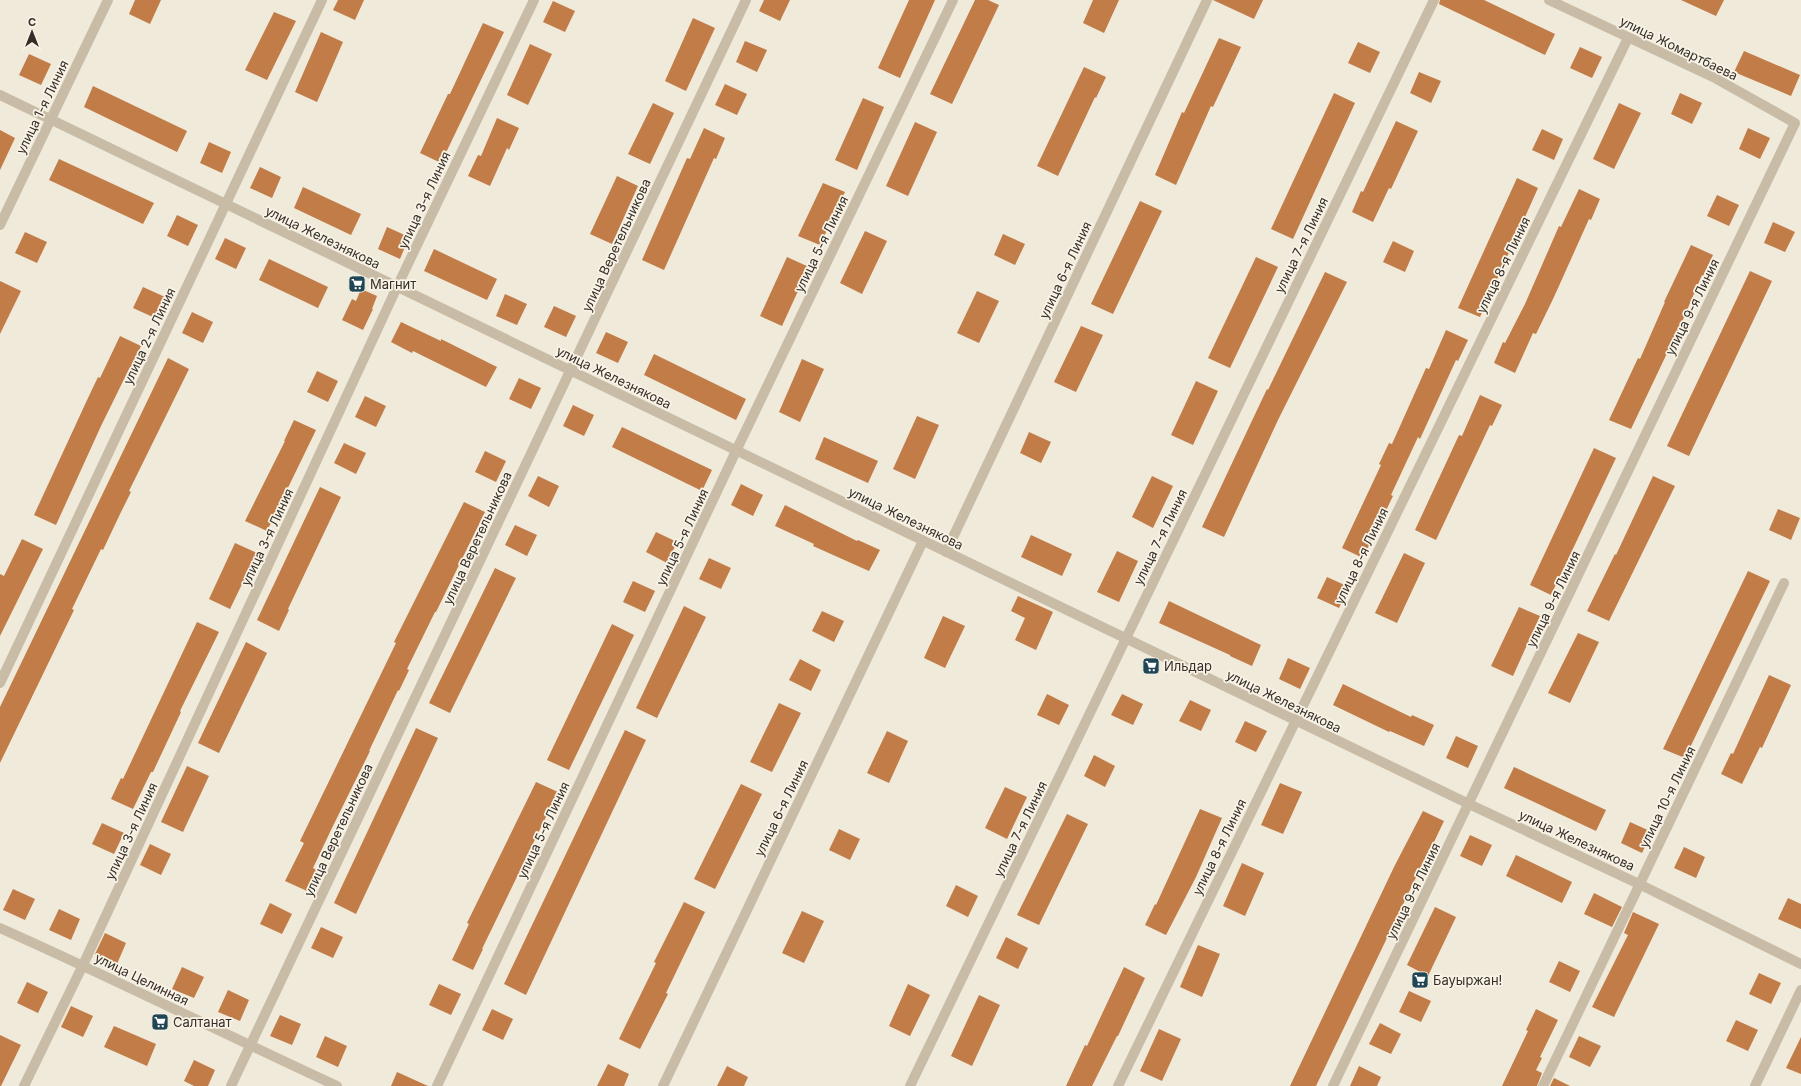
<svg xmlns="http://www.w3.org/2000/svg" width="1801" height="1086" viewBox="0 0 1801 1086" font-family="Inter,sans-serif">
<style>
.building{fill:#c17c48}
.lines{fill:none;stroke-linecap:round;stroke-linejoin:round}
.minor{stroke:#c8bca7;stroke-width:10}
.labels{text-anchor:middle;stroke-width:3.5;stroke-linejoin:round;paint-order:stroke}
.street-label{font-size:13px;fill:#352e27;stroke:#f8f3e6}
.poi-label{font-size:13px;fill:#352e27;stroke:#f8f3e6;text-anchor:start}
</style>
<rect width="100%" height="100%" fill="#f0eada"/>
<g class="building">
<path d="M 135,0 L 161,0 L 150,24 L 129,14 Z"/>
<path d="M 338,0 L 364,0 L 355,20 L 333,10 Z"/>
<path d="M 764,0 L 790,0 L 780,21 L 759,11 Z"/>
<path d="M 909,0 L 935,0 L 900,78 L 878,68 Z"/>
<path d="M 975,0 L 988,0 L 999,5 L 952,104 L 930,94 Z"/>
<path d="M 1093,0 L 1119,0 L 1104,33 L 1083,23 Z"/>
<path d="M 1213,0 L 1263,0 L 1254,19 Z"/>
<path d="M 1440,0 L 1484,0 L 1555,34 L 1545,55 L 1439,4 Z"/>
<path d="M 1681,0 L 1724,0 L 1716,16 Z"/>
<path d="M 553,1 L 575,11 L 565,32 L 543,22 Z"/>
<path d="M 274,12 L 296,21 L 267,80 L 245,70 Z"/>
<path d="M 693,18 L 715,28 L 686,91 L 665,81 Z"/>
<path d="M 483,23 L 504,32 L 441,163 L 420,153 L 448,94 L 450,94 Z"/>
<path d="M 321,32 L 343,42 L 317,102 L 295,92 Z"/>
<path d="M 1219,38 L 1241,47 L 1213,107 L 1211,106 L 1176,185 L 1155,175 L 1182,112 L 1184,113 Z"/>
<path d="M 745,41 L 767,50 L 757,72 L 736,62 Z"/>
<path d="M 1358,42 L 1380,52 L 1370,73 L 1348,63 Z"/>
<path d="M 530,44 L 552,54 L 528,105 L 507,95 Z"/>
<path d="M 1580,47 L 1602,57 L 1592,78 L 1570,68 Z"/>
<path d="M 1744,51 L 1800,75 L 1791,96 L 1734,72 Z"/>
<path d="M 29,54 L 51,64 L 41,85 L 19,75 Z"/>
<path d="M 1084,67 L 1106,77 L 1096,98 L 1095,97 L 1058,176 L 1037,166 Z"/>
<path d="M 1419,72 L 1441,81 L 1431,103 L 1410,93 Z"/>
<path d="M 725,84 L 747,94 L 737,115 L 715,105 Z"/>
<path d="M 93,86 L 187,131 L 177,152 L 84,107 Z"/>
<path d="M 1334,93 L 1355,103 L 1293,239 L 1271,229 Z"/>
<path d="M 1680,93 L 1702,103 L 1692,124 L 1671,114 Z"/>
<path d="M 863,98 L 884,107 L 857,170 L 835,160 Z"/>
<path d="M 653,103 L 674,113 L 650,164 L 628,154 Z"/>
<path d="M 1619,103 L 1641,113 L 1614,169 L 1593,159 Z"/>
<path d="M 497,118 L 519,128 L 509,150 L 507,148 L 490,186 L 468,176 L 478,155 L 481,156 Z"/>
<path d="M 1396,121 L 1418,131 L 1391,189 L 1389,188 L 1373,222 L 1352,212 L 1361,191 L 1363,192 Z"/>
<path d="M 915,122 L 937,132 L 908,196 L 886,186 Z"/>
<path d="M 704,128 L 725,138 L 716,159 L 714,158 L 664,270 L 642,260 L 687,158 L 690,159 Z"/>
<path d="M 1748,128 L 1770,138 L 1760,159 L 1739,149 Z"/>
<path d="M 1542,129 L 1563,139 L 1554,160 L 1532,150 Z"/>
<path d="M 0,130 L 15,138 L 0,170 Z"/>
<path d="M 209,142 L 231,152 L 222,173 L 200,163 Z"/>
<path d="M 59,159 L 154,203 L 143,224 L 49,180 Z"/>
<path d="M 260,167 L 281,177 L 272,198 L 250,188 Z"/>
<path d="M 617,176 L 638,186 L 612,244 L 590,234 Z"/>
<path d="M 1517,178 L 1538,188 L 1480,317 L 1458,308 Z"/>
<path d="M 823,183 L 845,192 L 820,245 L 798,236 Z"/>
<path d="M 303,187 L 361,214 L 351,235 L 294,208 Z"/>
<path d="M 1579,189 L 1600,199 L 1591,220 L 1589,219 L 1554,297 L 1536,334 L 1533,333 L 1515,373 L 1494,363 L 1503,342 L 1505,343 L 1525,304 L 1559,226 L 1561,227 Z"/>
<path d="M 1717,195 L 1739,205 L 1729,226 L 1707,216 Z"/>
<path d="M 1140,201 L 1162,211 L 1113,314 L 1091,304 Z"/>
<path d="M 177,215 L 198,225 L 188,246 L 167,236 Z"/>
<path d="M 1773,222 L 1795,232 L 1785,252 L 1764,243 Z"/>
<path d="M 387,227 L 409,237 L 400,259 L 378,249 Z"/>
<path d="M 865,231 L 887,241 L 862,294 L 840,283 Z"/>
<path d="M 25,232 L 47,242 L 37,263 L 15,253 Z"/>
<path d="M 1003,234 L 1025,244 L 1015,265 L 994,255 Z"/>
<path d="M 225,238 L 246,248 L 236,269 L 215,259 Z"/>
<path d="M 1393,241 L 1414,251 L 1405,272 L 1383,262 Z"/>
<path d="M 1691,245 L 1713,255 L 1703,276 L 1702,275 L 1670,350 L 1669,349 L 1631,429 L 1609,420 L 1638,358 L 1640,359 L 1665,302 L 1664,302 Z"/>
<path d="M 434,249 L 497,279 L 487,300 L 424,271 Z"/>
<path d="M 787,257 L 809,267 L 782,326 L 760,316 Z"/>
<path d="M 1256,257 L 1278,267 L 1230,368 L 1208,358 Z"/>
<path d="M 269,259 L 328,287 L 318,308 L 259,280 Z"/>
<path d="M 1750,271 L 1772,281 L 1689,456 L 1667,446 Z"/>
<path d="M 1325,272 L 1347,282 L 1278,420 L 1224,537 L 1202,527 L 1249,427 L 1267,389 L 1268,390 Z"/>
<path d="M 0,281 L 21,291 L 0,334 Z"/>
<path d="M 143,287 L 165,297 L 155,318 L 133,308 Z"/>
<path d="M 361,289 L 377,296 L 372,309 L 373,309 L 363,330 L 342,320 L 352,299 L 356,301 Z"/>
<path d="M 977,291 L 999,301 L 979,343 L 957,333 Z"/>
<path d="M 505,294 L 527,304 L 517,325 L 496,316 Z"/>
<path d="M 554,306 L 576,316 L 566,337 L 544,327 Z"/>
<path d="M 192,312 L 213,322 L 203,343 L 182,333 Z"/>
<path d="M 401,322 L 441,341 L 441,339 L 497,367 L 486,387 L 413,351 L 412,353 L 391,342 Z"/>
<path d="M 1081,326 L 1103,335 L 1076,392 L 1054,382 Z"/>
<path d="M 1446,330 L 1468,340 L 1458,361 L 1456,360 L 1420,439 L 1418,437 L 1391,495 L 1393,496 L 1363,558 L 1342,548 L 1381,465 L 1379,464 L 1389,443 L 1392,444 L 1426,368 L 1429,369 Z"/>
<path d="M 606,332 L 628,342 L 618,363 L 596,353 Z"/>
<path d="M 120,336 L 141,346 L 131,367 L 130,367 L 101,426 L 56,525 L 34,515 L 88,398 L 98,377 L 100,378 Z"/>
<path d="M 654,354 L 746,399 L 736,420 L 644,375 Z"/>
<path d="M 168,358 L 189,369 L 129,491 L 131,492 L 121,512 L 103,550 L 101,549 L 72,609 L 74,610 L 0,763 L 0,707 Z"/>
<path d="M 802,359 L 824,369 L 800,422 L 779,412 Z"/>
<path d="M 317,371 L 338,381 L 328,402 L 307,392 Z"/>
<path d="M 519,378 L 541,388 L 531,409 L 509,399 Z"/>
<path d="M 1196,381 L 1218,391 L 1193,445 L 1171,435 Z"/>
<path d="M 1480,395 L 1502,405 L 1492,426 L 1490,425 L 1436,540 L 1415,530 L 1459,435 L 1462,436 Z"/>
<path d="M 365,396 L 386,406 L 376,427 L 355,417 Z"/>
<path d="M 573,405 L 594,415 L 584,436 L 563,426 Z"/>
<path d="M 917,416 L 939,425 L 915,479 L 893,469 Z"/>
<path d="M 294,420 L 316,430 L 267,531 L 245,521 L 285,441 L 284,441 Z"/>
<path d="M 622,427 L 712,470 L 702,491 L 612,447 Z"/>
<path d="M 1029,432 L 1051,442 L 1041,463 L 1020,453 Z"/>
<path d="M 824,437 L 878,461 L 868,483 L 815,459 Z"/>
<path d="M 344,443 L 366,453 L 356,474 L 334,463 Z"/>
<path d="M 1594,448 L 1616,458 L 1551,595 L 1530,585 Z"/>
<path d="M 485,451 L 506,461 L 496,482 L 475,472 Z"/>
<path d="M 538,476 L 559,486 L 549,507 L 528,496 Z"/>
<path d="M 1152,476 L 1173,486 L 1153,528 L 1132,517 Z"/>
<path d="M 1653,476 L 1675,486 L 1609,621 L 1587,611 L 1615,554 L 1616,555 Z"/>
<path d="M 741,484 L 763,495 L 753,516 L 731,505 Z"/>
<path d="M 320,487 L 341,497 L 288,609 L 289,610 L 279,631 L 257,620 Z"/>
<path d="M 464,502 L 485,512 L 436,612 L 435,612 L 407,669 L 409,670 L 399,691 L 398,690 L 369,751 L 370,751 L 331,830 L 313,868 L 317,870 L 307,891 L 285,881 L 304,843 L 300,841 L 396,643 L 394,642 Z"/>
<path d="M 785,505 L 857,541 L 858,540 L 880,550 L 869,571 L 813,546 L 814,544 L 775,526 Z"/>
<path d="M 1778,509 L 1800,518 L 1791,540 L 1769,530 Z"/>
<path d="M 515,525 L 537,535 L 527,556 L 505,545 Z"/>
<path d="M 656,532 L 677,542 L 667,563 L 646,552 Z"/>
<path d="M 1031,535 L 1072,554 L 1062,576 L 1021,557 Z"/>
<path d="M 22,539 L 43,549 L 0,636 L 0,574 L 4,576 Z"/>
<path d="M 235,543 L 257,553 L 230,609 L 209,599 Z"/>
<path d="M 1117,551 L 1138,561 L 1119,602 L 1097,592 Z"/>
<path d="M 1404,553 L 1425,563 L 1397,623 L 1375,613 Z"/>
<path d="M 709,558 L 731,568 L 721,589 L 699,579 Z"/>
<path d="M 495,568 L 516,578 L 450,713 L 429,703 Z"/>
<path d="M 1748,571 L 1770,581 L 1685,758 L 1663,749 Z"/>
<path d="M 1327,577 L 1349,587 L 1339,608 L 1317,598 Z"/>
<path d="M 633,581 L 655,591 L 645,612 L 623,602 Z"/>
<path d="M 1018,596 L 1053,612 L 1036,650 L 1015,640 L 1025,618 L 1011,611 Z"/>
<path d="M 1169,601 L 1261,645 L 1252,666 L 1230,656 L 1230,655 L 1159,623 Z"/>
<path d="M 684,606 L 706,617 L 657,718 L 636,708 Z"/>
<path d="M 1519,607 L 1540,616 L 1513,676 L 1491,666 Z"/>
<path d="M 822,611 L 844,621 L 834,642 L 812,631 Z"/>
<path d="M 943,616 L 965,626 L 945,668 L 924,658 Z"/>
<path d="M 197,622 L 219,632 L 180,711 L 181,712 L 153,772 L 151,772 L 133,809 L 111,799 L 121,778 L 123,779 Z"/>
<path d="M 612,624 L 634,635 L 569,770 L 547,760 Z"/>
<path d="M 1578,633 L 1599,642 L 1570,703 L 1548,693 Z"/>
<path d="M 246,642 L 267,653 L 219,753 L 198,743 Z"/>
<path d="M 1288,658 L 1310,668 L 1300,689 L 1279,679 Z"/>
<path d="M 800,659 L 821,670 L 811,691 L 789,680 Z"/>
<path d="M 1769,675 L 1791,685 L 1762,748 L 1760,747 L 1742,784 L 1721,774 L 1731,753 L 1733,754 Z"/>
<path d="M 1343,684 L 1411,717 L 1412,715 L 1434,725 L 1424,746 L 1390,731 L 1389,732 L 1333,705 Z"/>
<path d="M 1047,694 L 1069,705 L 1059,725 L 1037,715 Z"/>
<path d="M 1122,694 L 1143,704 L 1133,725 L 1111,715 Z"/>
<path d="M 1190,700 L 1211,710 L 1201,731 L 1179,721 Z"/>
<path d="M 779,703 L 801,713 L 772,772 L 750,762 Z"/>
<path d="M 1245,721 L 1267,731 L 1256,752 L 1235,742 Z"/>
<path d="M 416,728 L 438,738 L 356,914 L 334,903 Z"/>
<path d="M 625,730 L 646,740 L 526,995 L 504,984 Z"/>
<path d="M 887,731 L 908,741 L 889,783 L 867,773 Z"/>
<path d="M 1456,736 L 1478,746 L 1468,768 L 1446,758 Z"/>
<path d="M 1094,755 L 1115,766 L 1105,787 L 1084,776 Z"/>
<path d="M 187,766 L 209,776 L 183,832 L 161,822 Z"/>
<path d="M 1514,767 L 1606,810 L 1596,831 L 1504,788 Z"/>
<path d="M 536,782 L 558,792 L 482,949 L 483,949 L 473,970 L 452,960 L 469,924 L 467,923 Z"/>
<path d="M 1280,783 L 1302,792 L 1283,834 L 1261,825 Z"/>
<path d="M 741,784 L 762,794 L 715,889 L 694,879 Z"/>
<path d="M 1005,787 L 1027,797 L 1007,839 L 985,828 Z"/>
<path d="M 1200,809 L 1222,818 L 1196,877 L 1166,935 L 1145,925 L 1155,904 L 1156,905 Z"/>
<path d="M 1423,811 L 1444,821 L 1434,842 L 1433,842 L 1316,1086 L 1290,1086 L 1394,867 Z"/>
<path d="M 1067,814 L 1088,824 L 1039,925 L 1017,915 Z"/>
<path d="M 1630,822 L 1652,832 L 1642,853 L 1621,843 Z"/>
<path d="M 102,823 L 124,833 L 114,854 L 92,844 Z"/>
<path d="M 839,829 L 860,839 L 850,860 L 829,850 Z"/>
<path d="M 1470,835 L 1492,845 L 1482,866 L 1460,856 Z"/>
<path d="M 150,844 L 171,854 L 161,875 L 140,865 Z"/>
<path d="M 1684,847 L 1705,857 L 1696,878 L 1674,868 Z"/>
<path d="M 1516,855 L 1572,882 L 1562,903 L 1506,876 Z"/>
<path d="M 1242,863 L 1264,873 L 1245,916 L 1223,906 Z"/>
<path d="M 956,885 L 978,896 L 968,917 L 946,906 Z"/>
<path d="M 13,889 L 35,899 L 25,920 L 3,910 Z"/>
<path d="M 1594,893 L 1622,907 L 1612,927 L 1584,914 Z"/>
<path d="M 1788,898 L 1801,904 L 1801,929 L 1778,919 Z"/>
<path d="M 684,902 L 705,912 L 666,993 L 668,994 L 640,1049 L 619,1039 L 656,963 L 654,962 Z"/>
<path d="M 270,903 L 292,914 L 282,934 L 260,924 Z"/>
<path d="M 1435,907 L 1456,917 L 1428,976 L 1407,965 Z"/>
<path d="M 59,909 L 80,919 L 71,940 L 49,930 Z"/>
<path d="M 802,911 L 824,921 L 804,963 L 782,953 Z"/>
<path d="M 1633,912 L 1659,924 L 1614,1017 L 1592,1007 L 1628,935 L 1624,933 Z"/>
<path d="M 321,927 L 343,937 L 333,958 L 311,948 Z"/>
<path d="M 105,933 L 126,943 L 117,964 L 95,954 Z"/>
<path d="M 1006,937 L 1028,948 L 1018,969 L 996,958 Z"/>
<path d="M 1198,945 L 1220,954 L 1202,997 L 1180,987 Z"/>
<path d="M 1559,961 L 1580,971 L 1570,992 L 1549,982 Z"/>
<path d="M 182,967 L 204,977 L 194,998 L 172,989 Z"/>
<path d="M 1124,967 L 1145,978 L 1118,1036 L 1117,1036 L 1092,1086 L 1066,1086 L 1085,1045 L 1087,1046 Z"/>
<path d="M 1759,973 L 1781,983 L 1771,1004 L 1749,994 Z"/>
<path d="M 27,982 L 48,992 L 38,1013 L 17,1003 Z"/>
<path d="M 439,984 L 461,994 L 451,1015 L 429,1005 Z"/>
<path d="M 908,984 L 930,995 L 910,1036 L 889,1026 Z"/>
<path d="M 228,990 L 249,1000 L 240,1021 L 218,1012 Z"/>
<path d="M 1409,991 L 1431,1001 L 1421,1022 L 1399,1012 Z"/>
<path d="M 979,995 L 1000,1005 L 972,1066 L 951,1056 Z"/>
<path d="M 71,1006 L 93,1016 L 83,1037 L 61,1027 Z"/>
<path d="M 492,1009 L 513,1019 L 503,1040 L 482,1030 Z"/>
<path d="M 1536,1009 L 1558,1020 L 1540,1057 L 1542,1058 L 1536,1070 L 1542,1073 L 1537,1086 L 1502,1086 L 1528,1031 L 1526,1030 Z"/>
<path d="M 280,1015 L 301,1024 L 292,1045 L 270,1036 Z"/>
<path d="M 1736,1020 L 1758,1030 L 1748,1051 L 1726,1041 Z"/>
<path d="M 1380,1023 L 1401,1034 L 1391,1054 L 1369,1044 Z"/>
<path d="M 114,1026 L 156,1044 L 147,1066 L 104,1047 Z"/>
<path d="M 1159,1029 L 1181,1039 L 1162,1081 L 1140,1071 Z"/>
<path d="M 0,1035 L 21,1045 L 1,1086 L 0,1086 Z"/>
<path d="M 325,1036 L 347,1046 L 338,1067 L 316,1057 Z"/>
<path d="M 1579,1036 L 1601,1046 L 1590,1067 L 1569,1057 Z"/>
<path d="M 1801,1037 L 1801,1074 L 1786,1068 Z"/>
<path d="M 194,1060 L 215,1070 L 208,1086 L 194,1086 L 184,1081 Z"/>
<path d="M 608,1064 L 629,1074 L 624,1086 L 597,1086 Z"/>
<path d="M 727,1066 L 748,1077 L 744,1086 L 717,1086 Z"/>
<path d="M 1359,1066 L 1381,1077 L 1377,1086 L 1350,1086 Z"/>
<path d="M 397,1072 L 428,1086 L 391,1086 Z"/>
<path d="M 1554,1078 L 1570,1086 L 1550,1086 Z"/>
</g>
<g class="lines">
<g class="minor">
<path d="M 0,95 L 1469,804 L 1639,884 L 1801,964"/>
<path d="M 0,225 L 108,0"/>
<path d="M 946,552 L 1207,0"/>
<path d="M 0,683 L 322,0"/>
<path d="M 0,928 C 113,978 224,1034 337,1086"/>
<path d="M 24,1086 L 83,965 L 397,287 L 534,0"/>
<path d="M 231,1086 L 746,0"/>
<path d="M 437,1086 L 736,451 L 953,0"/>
<path d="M 663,1086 L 923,541"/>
<path d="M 910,1086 L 1434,0"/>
<path d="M 1118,1086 L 1628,38"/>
<path d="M 1333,1086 L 1795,123 L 1713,77 L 1549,0"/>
<path d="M 1543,1086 L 1784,583"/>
<path d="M 1755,1086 L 1801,990"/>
</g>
</g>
<defs>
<g id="supermarket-square" transform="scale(0.9)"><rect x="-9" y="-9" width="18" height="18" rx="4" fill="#1f4654" stroke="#f8f3e6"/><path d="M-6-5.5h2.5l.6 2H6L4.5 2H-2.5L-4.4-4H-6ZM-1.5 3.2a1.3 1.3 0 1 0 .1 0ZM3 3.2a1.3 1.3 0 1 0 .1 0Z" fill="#fff"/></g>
</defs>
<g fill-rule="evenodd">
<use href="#supermarket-square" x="357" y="284"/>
<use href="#supermarket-square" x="1151" y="666"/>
<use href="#supermarket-square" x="1420" y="980"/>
<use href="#supermarket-square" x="160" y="1022"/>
</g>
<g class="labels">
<g class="street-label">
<text transform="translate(1679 48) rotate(26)" y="5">улица Жомартбаева</text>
<text transform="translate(42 107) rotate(-64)" y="5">улица 1-я Линия</text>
<text transform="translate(424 200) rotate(-65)" y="5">улица 3-я Линия</text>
<text transform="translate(323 237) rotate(26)" y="5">улица Железнякова</text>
<text transform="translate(821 244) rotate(-64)" y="5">улица 5-я Линия</text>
<text transform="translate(616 245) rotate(-65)" y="5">улица Веретельникова</text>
<text transform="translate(1301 245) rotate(-64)" y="5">улица 7-я Линия</text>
<text transform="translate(1503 265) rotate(-64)" y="5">улица 8-я Линия</text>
<text transform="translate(1065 270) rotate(-65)" y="5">улица 6-я Линия</text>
<text transform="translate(1692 307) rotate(-64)" y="5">улица 9-я Линия</text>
<text transform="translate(149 336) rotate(-65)" y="5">улица 2-я Линия</text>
<text transform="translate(614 377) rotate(26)" y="5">улица Железнякова</text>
<text transform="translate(906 518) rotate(26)" y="5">улица Железнякова</text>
<text transform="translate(267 537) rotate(-65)" y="5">улица 3-я Линия</text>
<text transform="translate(682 537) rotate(-65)" y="5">улица 5-я Линия</text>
<text transform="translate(1160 537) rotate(-64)" y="5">улица 7-я Линия</text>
<text transform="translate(477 538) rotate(-65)" y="5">улица Веретельникова</text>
<text transform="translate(1361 556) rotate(-64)" y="5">улица 8-я Линия</text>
<text transform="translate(1553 599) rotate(-64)" y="5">улица 9-я Линия</text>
<text transform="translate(1284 701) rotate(26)" y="5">улица Железнякова</text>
<text transform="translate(1667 797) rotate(-64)" y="5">улица 10-я Линия</text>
<text transform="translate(781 808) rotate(-64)" y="5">улица 6-я Линия</text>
<text transform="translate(1020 829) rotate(-64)" y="5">улица 7-я Линия</text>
<text transform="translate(338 830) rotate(-65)" y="5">улица Веретельникова</text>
<text transform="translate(543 830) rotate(-65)" y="5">улица 5-я Линия</text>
<text transform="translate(131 831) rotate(-65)" y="5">улица 3-я Линия</text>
<text transform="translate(1577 840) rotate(25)" y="5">улица Железнякова</text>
<text transform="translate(1219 847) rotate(-64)" y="5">улица 8-я Линия</text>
<text transform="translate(1413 891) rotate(-64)" y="5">улица 9-я Линия</text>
<text transform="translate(142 979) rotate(26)" y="5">улица Целинная</text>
</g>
<g class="poi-label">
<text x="370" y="289">Магнит</text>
<text x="1164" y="671">Ильдар</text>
<text x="1433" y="985">Бауыржан!</text>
<text x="173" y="1027">Салтанат</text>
</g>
</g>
<g transform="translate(32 32)" stroke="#f8f3e6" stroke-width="3" paint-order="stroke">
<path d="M0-3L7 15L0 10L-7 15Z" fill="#352e27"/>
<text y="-6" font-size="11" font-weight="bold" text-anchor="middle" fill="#352e27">С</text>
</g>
</svg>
